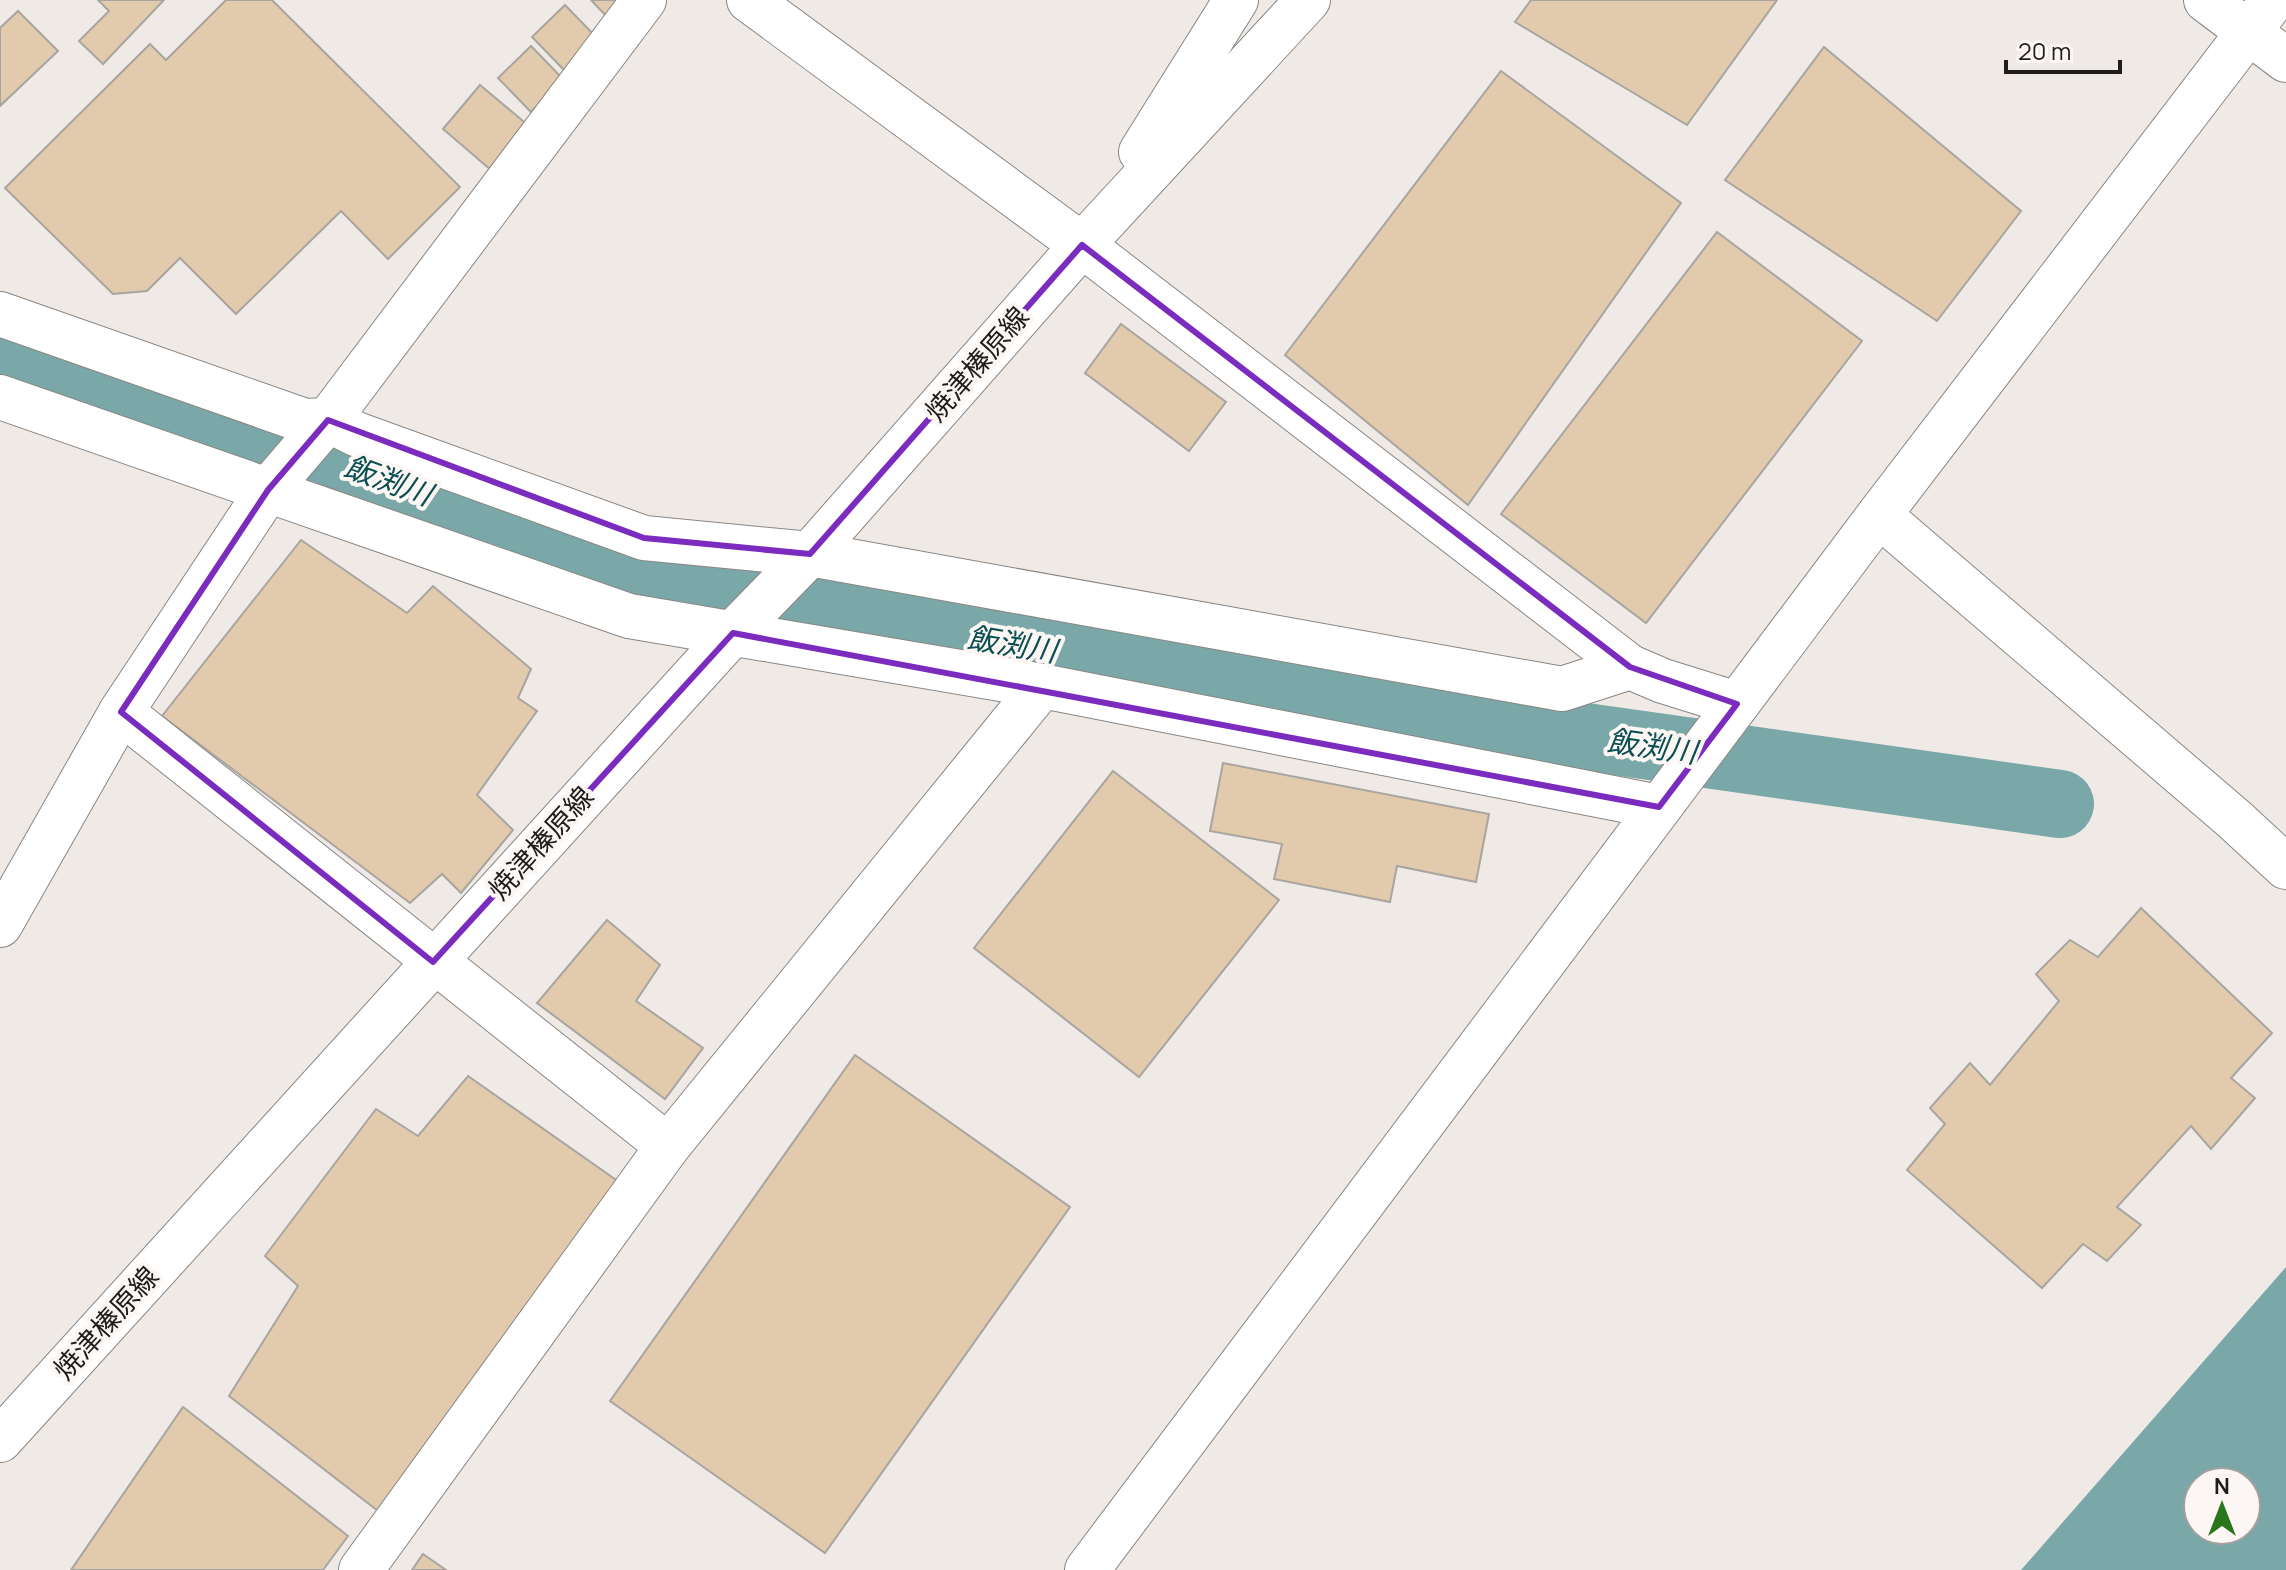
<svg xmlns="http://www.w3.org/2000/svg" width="2286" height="1570" viewBox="0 0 2286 1570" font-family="Manrope,'Noto Sans JP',sans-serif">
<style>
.water{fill:#7aa7a8;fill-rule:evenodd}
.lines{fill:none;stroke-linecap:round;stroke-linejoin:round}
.river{stroke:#7aa7a8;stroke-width:68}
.building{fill:#e2caac;stroke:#a8a5a1;stroke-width:2}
.minor-casing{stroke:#8a8683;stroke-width:46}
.major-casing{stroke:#8a8683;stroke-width:46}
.minor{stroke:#fff;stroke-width:44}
.major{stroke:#fff;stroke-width:44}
.marked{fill:none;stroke:#7b2cbf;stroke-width:6;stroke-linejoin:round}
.labels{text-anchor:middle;stroke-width:8;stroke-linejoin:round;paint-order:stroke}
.street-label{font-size:28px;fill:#1f1e1c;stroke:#fcf7f4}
.water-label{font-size:30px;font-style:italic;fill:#0a4f52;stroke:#fcf7f4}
</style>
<rect width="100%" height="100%" fill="#efeae6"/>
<path class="water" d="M 2286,1267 L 2286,1570 L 2021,1570 ZM 2198,1482 L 2246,1482 L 2246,1530 L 2198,1530 Z"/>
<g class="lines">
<path class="river" d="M 0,344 L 682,586 L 902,627 L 1579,736 L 2060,804"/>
</g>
<g class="building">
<path d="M 98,0 L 164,0 L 103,64 L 79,41 L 109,11 Z"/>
<path d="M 226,0 L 272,0 L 460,187 L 388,259 L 341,211 L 236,314 L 180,258 L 147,291 L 113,294 L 5,188 L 150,44 L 166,60 Z"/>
<path d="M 591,0 L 631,0 L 610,20 Z"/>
<path d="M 1531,0 L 1777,0 L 1687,125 L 1515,22 Z"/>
<path d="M 565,5 L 598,39 L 565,71 L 532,37 Z"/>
<path d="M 18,11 L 58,51 L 0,106 L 0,28 Z"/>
<path d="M 531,46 L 564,80 L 531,112 L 498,78 Z"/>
<path d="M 1824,47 L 2021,211 L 1937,321 L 1725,180 Z"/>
<path d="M 1501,71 L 1681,203 L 1468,505 L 1285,355 Z"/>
<path d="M 480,85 L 529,126 L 491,170 L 443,129 Z"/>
<path d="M 1717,232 L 1862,341 L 1646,623 L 1501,514 Z"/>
<path d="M 1121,324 L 1226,402 L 1189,451 L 1085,373 Z"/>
<path d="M 301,540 L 407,613 L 433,586 L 531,669 L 518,698 L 537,711 L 477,795 L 513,830 L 461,893 L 442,874 L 410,903 L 162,716 Z"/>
<path d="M 1223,763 L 1489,814 L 1476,882 L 1397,866 L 1390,902 L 1274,879 L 1282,844 L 1210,831 Z"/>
<path d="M 1113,771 L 1279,900 L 1139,1077 L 974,948 Z"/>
<path d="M 2141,908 L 2272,1033 L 2231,1078 L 2255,1098 L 2211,1149 L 2191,1126 L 2117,1207 L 2141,1225 L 2107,1261 L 2083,1244 L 2042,1288 L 1907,1170 L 1945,1124 L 1930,1108 L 1970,1063 L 1990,1085 L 2059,1001 L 2036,974 L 2070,940 L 2098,957 Z"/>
<path d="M 607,920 L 660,965 L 636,1001 L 703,1048 L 665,1099 L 537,1003 Z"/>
<path d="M 855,1055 L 1070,1207 L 825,1553 L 610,1401 Z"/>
<path d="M 468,1076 L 619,1182 L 382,1514 L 229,1396 L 298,1286 L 265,1256 L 376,1109 L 418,1136 Z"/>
<path d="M 183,1407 L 348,1536 L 323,1570 L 71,1570 Z"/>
<path d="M 423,1554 L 446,1570 L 412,1570 Z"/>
</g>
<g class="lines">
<g class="minor-casing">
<g id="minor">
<path d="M 749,0 L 1082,245 L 1630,667"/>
<path d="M 2206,0 L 2286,60"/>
<path d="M 0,314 L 305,421 L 328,420 L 356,434 L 644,538 L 810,554 L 1562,689 L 1630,667 L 1663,681 L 1737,704"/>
<path d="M 0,397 L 629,616 L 1042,686"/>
<path d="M 1879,515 L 2234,819 L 2286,867"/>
<path d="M 121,712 L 668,1146"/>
<path d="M 0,925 L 121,712 L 268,490 L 328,420 L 644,0"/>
<path d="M 361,1570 L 668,1146 L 1042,686 L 1659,807"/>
<path d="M 1087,1570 L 1879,515 L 2273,0"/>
</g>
</g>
<g class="major-casing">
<g id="major">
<path d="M 1141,152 L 1236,0"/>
<path d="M 0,1440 L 733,633 L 810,554 L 1082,245 L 1308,0"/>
</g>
</g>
<use href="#minor" class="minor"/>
<use href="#major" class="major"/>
</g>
<path class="marked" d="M 1082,245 L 1630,667 L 1737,704 L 1659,807 L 733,633 L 433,962 L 121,712 L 268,490 L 328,420 L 644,538 L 810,554 Z"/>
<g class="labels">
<g class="street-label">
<text transform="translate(977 364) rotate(-49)" y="10">焼津榛原線</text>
<text transform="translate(541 843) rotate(-48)" y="10">焼津榛原線</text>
<text transform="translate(106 1323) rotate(-48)" y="10">焼津榛原線</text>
</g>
<g class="water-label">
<text transform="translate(388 481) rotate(20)" y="10">飯渕川</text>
<text transform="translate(1012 645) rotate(9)" y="10">飯渕川</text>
<text transform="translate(1652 747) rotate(8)" y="10">飯渕川</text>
</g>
</g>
<g transform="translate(2222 1506)"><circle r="38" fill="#fcf7f4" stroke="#a4a09e" stroke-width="2"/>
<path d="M0-6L14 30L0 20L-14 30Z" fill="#2a761c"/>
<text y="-12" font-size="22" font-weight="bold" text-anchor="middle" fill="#1f1e1c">N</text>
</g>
<path d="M2006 60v12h114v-12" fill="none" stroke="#1f1e1c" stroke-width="4"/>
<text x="2018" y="60" font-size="24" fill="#1f1e1c" stroke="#fcf7f4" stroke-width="6" paint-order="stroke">20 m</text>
</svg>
